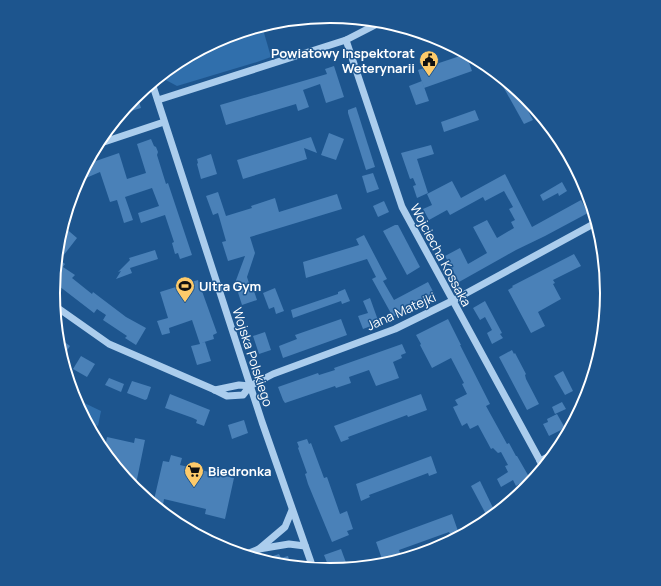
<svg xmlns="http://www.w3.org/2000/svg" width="661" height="586" viewBox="0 0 661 586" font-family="Manrope,sans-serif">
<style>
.green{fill:#306fac}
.building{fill:#4a81b8}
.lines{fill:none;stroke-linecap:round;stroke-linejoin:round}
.minor{stroke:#abcded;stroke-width:7}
.labels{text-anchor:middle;stroke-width:3;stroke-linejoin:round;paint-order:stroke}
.poi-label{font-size:13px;font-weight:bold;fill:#fff;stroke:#1d558e;text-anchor:start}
.street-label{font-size:13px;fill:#fff;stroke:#1d558e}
.rim{fill:none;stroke:#fff;stroke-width:2}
</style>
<rect width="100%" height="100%" fill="#1d558e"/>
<g class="green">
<path d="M 262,26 L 271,57 L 257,62 L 177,86 L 164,79 L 162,74 L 177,63 L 225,37 Z"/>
<path d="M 74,398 L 101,411 L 98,426 L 88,423 Z"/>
</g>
<g class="building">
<path d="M 466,54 L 472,71 L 424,88 L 418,70 Z"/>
<path d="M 334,66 L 344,97 L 326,103 L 320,84 L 303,90 L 309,107 L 298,111 L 296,104 L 226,125 L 220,105 L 327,74 L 325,69 Z"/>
<path d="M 495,72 L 515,87 L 533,120 L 524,124 Z"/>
<path d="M 422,81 L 429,101 L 416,105 L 409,86 Z"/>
<path d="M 137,95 L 141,108 L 121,114 L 135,97 Z"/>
<path d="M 356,107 L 375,167 L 366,170 L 348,113 L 348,110 Z"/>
<path d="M 475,110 L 479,120 L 444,132 L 441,122 Z"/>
<path d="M 329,133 L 344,139 L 336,160 L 321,155 Z"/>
<path d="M 311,137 L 317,153 L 304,148 L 307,159 L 243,179 L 237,160 Z"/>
<path d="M 151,139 L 154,146 L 156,147 L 158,152 L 157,155 L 166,184 L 168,183 L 192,255 L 180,259 L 178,253 L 175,254 L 172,243 L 174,242 L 165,215 L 141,223 L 138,213 L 159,206 L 152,188 L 125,197 L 133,220 L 124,223 L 117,200 L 110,202 L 100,172 L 86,178 L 83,176 L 82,173 L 87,164 L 119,153 L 127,179 L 146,173 L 137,144 Z"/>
<path d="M 431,145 L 434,154 L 417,159 L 428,193 L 417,198 L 413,186 L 416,185 L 413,178 L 410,179 L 401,153 Z"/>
<path d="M 211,154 L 217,174 L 201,179 L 197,164 L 198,163 L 197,159 Z"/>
<path d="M 373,173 L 379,189 L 367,193 L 362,176 Z"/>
<path d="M 505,174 L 532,227 L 581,200 L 588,213 L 545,236 L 516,250 L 459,282 L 445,256 L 460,248 L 468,264 L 487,253 L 473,227 L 487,220 L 497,238 L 514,228 L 511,222 L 515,220 L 509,209 L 513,207 L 504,191 L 485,201 L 483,197 L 450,215 L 447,210 L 429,220 L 423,209 L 432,205 L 427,194 L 452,181 L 461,198 Z"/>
<path d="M 562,182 L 567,191 L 559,196 L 558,193 L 543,201 L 540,195 Z"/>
<path d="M 218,192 L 226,216 L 252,208 L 251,206 L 275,198 L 279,212 L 337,194 L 342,209 L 250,237 L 255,253 L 247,277 L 252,292 L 254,291 L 257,300 L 242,305 L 235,283 L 245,256 L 228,261 L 222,242 L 226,241 L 218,213 L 213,215 L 206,196 Z"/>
<path d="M 384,201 L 389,212 L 378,217 L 373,206 Z"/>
<path d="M 395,225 L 398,225 L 420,267 L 407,275 L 383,231 Z"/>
<path d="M 63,226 L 77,238 L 60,260 L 65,264 L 63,267 L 75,275 L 72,278 L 92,294 L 93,292 L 126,317 L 146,328 L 136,345 L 125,338 L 127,336 L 103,320 L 106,315 L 97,309 L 94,313 L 55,283 L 59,239 Z"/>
<path d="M 364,235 L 387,279 L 383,281 L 394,300 L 428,282 L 435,295 L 393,317 L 372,279 L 376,277 L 367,259 L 306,278 L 303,262 L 359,245 L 356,239 Z"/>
<path d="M 155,250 L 158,259 L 130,268 L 132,273 L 116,279 L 121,271 L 118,272 L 130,260 L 129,258 Z"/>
<path d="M 574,254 L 581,266 L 553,280 L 555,283 L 553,284 L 561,299 L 538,312 L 545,326 L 531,333 L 508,290 L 513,287 L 512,286 Z"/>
<path d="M 198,280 L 217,333 L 213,335 L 214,339 L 201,343 L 205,342 L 211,361 L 197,365 L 191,346 L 200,344 L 192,320 L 169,328 L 170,333 L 162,335 L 157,321 L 168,318 L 160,292 Z"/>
<path d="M 275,288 L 284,311 L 276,314 L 274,307 L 269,309 L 263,293 Z"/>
<path d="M 345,289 L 350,301 L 342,304 L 341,301 L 293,318 L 291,310 L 338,294 L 338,292 Z"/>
<path d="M 370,298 L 379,323 L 363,329 L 358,316 L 368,313 L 363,301 Z"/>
<path d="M 485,301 L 502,333 L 500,334 L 503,338 L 492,344 L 487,333 L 492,330 L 485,317 L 480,320 L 473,308 Z"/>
<path d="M 341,319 L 347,335 L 283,358 L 279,346 L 297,339 L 295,335 Z"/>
<path d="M 448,319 L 461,345 L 460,345 L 490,404 L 486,406 L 507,444 L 509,443 L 516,456 L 517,456 L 532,482 L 523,491 L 519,484 L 516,486 L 513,480 L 501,487 L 497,479 L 508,472 L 505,466 L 508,465 L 501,452 L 498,453 L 493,448 L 491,449 L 478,425 L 470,429 L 467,423 L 462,426 L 453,407 L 458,405 L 455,400 L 467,394 L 462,384 L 464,383 L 451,358 L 432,368 L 420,345 L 421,344 L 416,335 Z"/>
<path d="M 265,332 L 271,350 L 259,354 L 253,336 Z"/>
<path d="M 58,337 L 70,346 L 62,358 L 59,347 Z"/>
<path d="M 402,344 L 406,353 L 401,355 L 402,358 L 393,362 L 399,378 L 376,386 L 369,370 L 349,377 L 351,383 L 336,388 L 335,386 L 285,403 L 283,400 L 278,387 L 318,373 L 319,375 L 335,370 L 334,368 Z"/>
<path d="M 512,350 L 514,354 L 515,353 L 526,374 L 525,375 L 526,379 L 539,404 L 527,410 L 499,357 Z"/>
<path d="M 81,356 L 95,364 L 87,377 L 73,369 Z"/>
<path d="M 563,371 L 573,391 L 565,395 L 554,376 Z"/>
<path d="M 109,378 L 124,384 L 121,392 L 105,385 Z"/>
<path d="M 132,381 L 151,387 L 147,399 L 145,400 L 127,393 Z"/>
<path d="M 170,394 L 210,410 L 204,426 L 196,423 L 197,420 L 193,418 L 165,408 Z"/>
<path d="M 421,394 L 427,410 L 408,417 L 407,415 L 348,437 L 349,439 L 341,442 L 334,426 Z"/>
<path d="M 562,402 L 566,409 L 555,414 L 552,407 Z"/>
<path d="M 557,414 L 565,428 L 549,436 L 543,424 L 548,422 L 547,419 Z"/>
<path d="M 244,420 L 248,433 L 232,439 L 228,425 Z"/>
<path d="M 107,437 L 134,443 L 135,438 L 145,440 L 135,489 L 100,447 L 97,440 L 106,442 Z"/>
<path d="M 307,439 L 309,444 L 311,443 L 324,478 L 327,477 L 340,514 L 347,511 L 353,529 L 347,531 L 349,535 L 332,542 L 308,484 L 305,474 L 307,473 L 298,448 L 299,447 L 297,442 Z"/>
<path d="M 171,455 L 182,458 L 180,465 L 234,478 L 225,519 L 205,514 L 206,509 L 164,499 L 162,511 L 153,504 L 163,461 L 169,462 Z"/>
<path d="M 431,456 L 437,473 L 429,476 L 428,473 L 369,495 L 370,497 L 361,501 L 356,484 Z"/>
<path d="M 480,481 L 496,514 L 489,520 L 471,486 Z"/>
<path d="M 452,514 L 458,531 L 450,534 L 449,532 L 399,550 L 400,553 L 382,559 L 376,542 Z"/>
<path d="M 341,549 L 348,568 L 330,570 L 324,555 Z"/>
<path d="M 279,554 L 281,558 L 288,556 L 291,566 L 276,565 L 261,560 Z"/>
</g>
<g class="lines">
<g class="minor">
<path d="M 346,40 L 402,207 L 544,468"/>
<path d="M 152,83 L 262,422 L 313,568"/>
<path d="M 158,100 L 346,40 L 383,21"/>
<path d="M 98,144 L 164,122"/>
<path d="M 55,306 L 109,344 L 215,390 L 227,396 L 243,395 L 250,386 L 273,374 L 395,329 L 452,301 L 597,222"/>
<path d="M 215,390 L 239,385 L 250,386"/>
<path d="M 540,461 L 557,452"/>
<path d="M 259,549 L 285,527 L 292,510"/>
<path d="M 244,555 L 259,549 L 289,544 L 305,546"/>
</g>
</g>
<defs>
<g id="civic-pin" transform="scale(1)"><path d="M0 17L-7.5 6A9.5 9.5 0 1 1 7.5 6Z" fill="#fdca6a" stroke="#1d558e"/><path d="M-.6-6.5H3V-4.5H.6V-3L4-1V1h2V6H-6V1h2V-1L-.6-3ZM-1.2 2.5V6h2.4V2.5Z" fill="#111"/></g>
<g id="stadium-pin" transform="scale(1)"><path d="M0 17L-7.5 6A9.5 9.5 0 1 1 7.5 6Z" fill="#fdca6a" stroke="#1d558e"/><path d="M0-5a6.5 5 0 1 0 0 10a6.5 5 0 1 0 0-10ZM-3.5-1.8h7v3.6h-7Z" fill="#111"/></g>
<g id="supermarket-pin" transform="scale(1)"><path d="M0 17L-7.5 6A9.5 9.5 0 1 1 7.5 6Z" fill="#fdca6a" stroke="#1d558e"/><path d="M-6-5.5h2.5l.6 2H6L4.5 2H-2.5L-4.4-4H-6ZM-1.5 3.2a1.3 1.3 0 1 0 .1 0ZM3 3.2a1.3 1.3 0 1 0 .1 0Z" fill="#111"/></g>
</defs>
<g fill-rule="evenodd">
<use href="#civic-pin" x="429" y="60"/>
<use href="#stadium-pin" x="185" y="286"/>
<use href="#supermarket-pin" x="194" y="471"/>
</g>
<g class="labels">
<g class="poi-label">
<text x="415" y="58" text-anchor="end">Powiatowy Inspektorat<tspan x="415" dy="15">Weterynarii</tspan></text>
<text x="199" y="291">Ultra Gym</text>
<text x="208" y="476">Biedronka</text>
</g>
<g class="street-label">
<text transform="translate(441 255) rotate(62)" y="5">Wojciecha Kossaka</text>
<text transform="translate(401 311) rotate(-24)" y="5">Jana Matejki</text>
<text transform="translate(253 357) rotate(72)" y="5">Wojska Polskiego</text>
</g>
</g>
<path d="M0 0H661V586H0ZM60 293a270 270 0 1 1 540 0a270 270 0 1 1-540 0Z" fill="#1d558e" fill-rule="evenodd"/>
<path class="rim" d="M60 293a270 270 0 1 1 540 0a270 270 0 1 1-540 0Z"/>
</svg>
